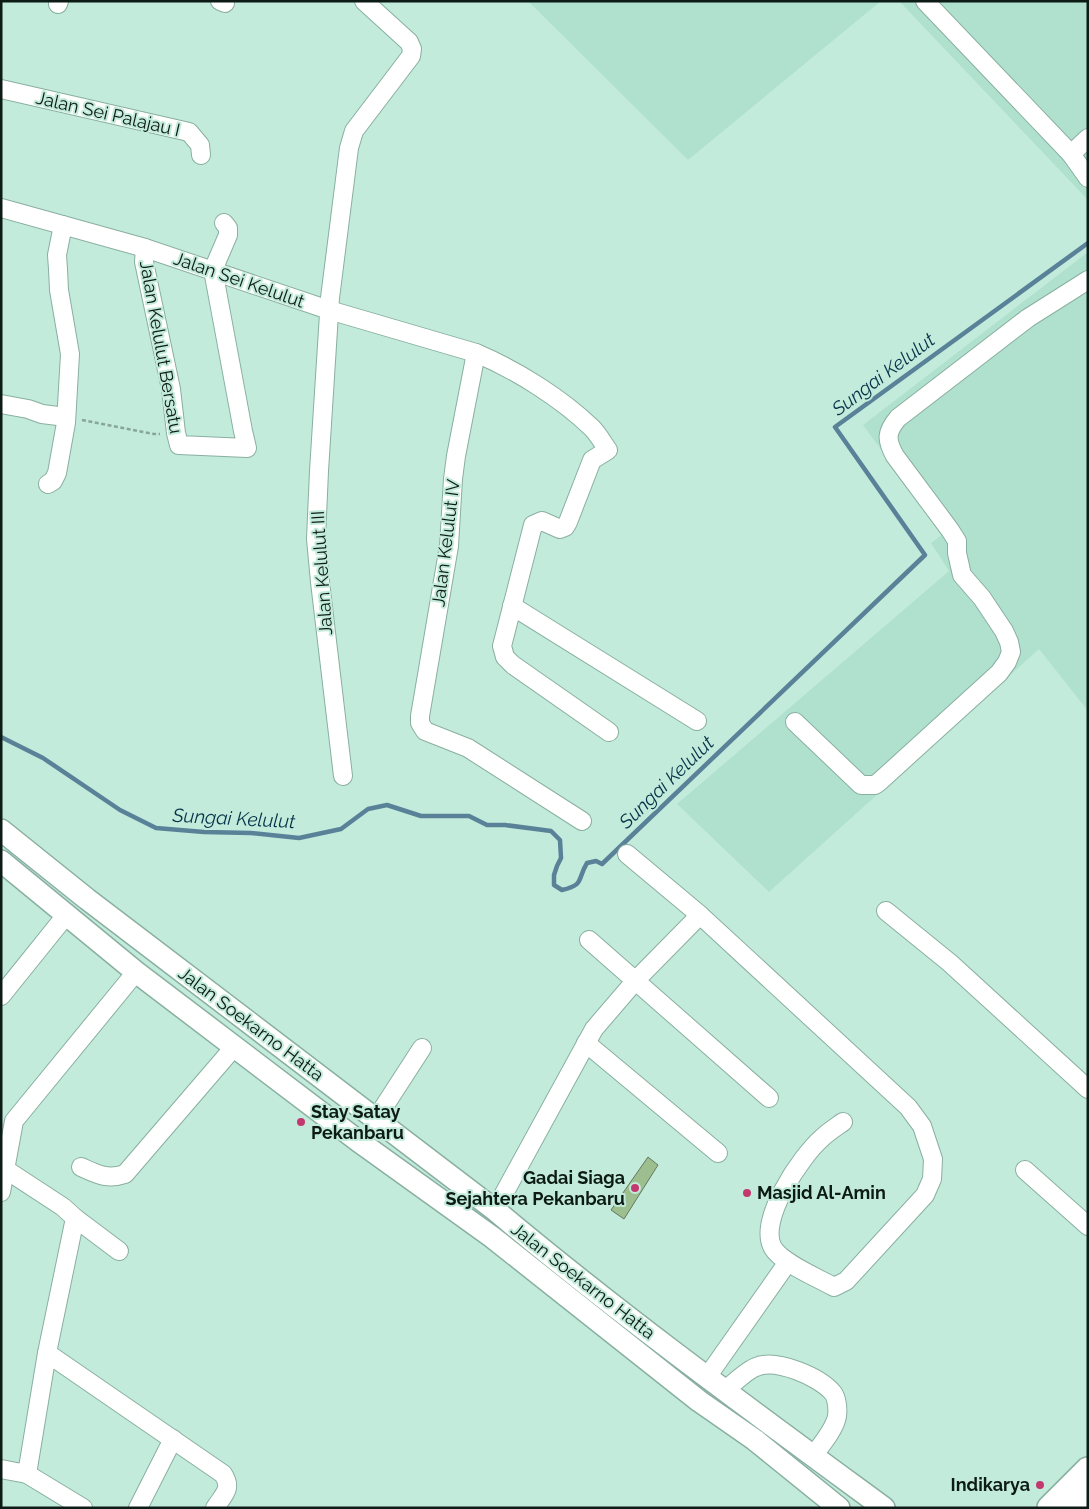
<svg xmlns="http://www.w3.org/2000/svg" width="1089" height="1509" viewBox="0 0 1089 1509" font-family="Raleway,sans-serif">
<style>
.built{fill:#b0e1cf}
.lines{fill:none;stroke-linecap:round;stroke-linejoin:round}
.stream{stroke:#598299;stroke-width:4.5}
.building{fill:#9dbe8f;stroke:#66795e}
.minor-casing{stroke:#89afa1;stroke-width:20}
.major-casing{stroke:#89afa1;stroke-width:24}
.highway-casing{stroke:#89afa1;stroke-width:28}
.path{stroke:#88a79b;stroke-width:2.5;stroke-dasharray:4 2.5;stroke-linecap:butt}
.minor{stroke:#fff;stroke-width:18}
.major{stroke:#fff;stroke-width:21}
.highway{stroke:#fff;stroke-width:25}
.poi-dot{fill:#c3386f;stroke:#c3ebdb;stroke-width:2}
.labels{text-anchor:middle;stroke-width:4;stroke-linejoin:round;paint-order:stroke}
.street-label{font-size:18px;fill:#0d1b16;stroke:#c3ebdb}
.poi-label{font-size:18px;font-weight:bold;fill:#0d1b16;stroke:#c3ebdb;text-anchor:start}
.water-label{font-size:19px;font-style:italic;fill:#053249;stroke:#c3ebdb}
</style>
<rect width="100%" height="100%" fill="#c3ebdb"/>
<g class="built">
<path d="M 528,1 L 881,1 L 688,160 Z"/>
<path d="M 899,1 L 1088,1 L 1088,200 Z"/>
<path d="M 1088,252 L 1088,711 L 1039,649 L 769,892 L 677,804 L 949,571 L 931,543 L 943,534 L 863,425 Z"/>
</g>
<g class="lines">
<path class="stream" d="M 1,737 L 43,758 L 120,810 L 156,828 L 204,832 L 251,833 L 299,838 L 341,829 L 368,809 L 387,805 L 421,816 L 469,816 L 487,825 L 505,825 L 551,831 L 560,840 L 561,858 L 557,866 L 554,875 L 554,885 L 562,890 C 585,885 577,879 587,863 L 596,861 L 602,864 L 925,555 L 835,427 L 1088,243"/>
</g>
<path class="building" d="M 648,1157 L 658,1165 L 624,1219 L 611,1210 Z"/>
<g class="lines">
<g class="minor-casing">
<g id="minor">
<path d="M 220,1 L 225,3"/>
<path d="M 925,1 L 1071,154 L 1088,138"/>
<path d="M 58,4 L 59,1"/>
<path d="M 1,89 L 189,132 L 200,145 L 201,155"/>
<path d="M 1071,154 L 1088,178"/>
<path d="M 1,208 L 145,248 L 329,310 L 476,353 C 516,370 561,398 592,428 C 598,434 603,443 608,450 L 592,460 L 568,522 L 565,527 L 560,529 L 542,521 L 533,525 L 502,646 L 505,657 L 513,665 L 609,732"/>
<path d="M 145,248 L 144,262 L 171,389 L 176,433 L 179,445 L 247,448 L 243,431 L 213,270 L 228,235 L 228,228 L 224,223"/>
<path d="M 476,353 L 456,456 L 453,479 L 449,546 L 420,716 L 420,723 L 425,731 L 468,748 L 582,821"/>
<path d="M 1,404 L 28,409 L 42,414 L 66,417"/>
<path d="M 48,484 L 53,481 L 57,473 L 64,434 L 66,423 L 70,354 L 59,290 L 58,269 L 57,255 L 63,225"/>
<path d="M 512,606 L 697,721"/>
<path d="M 795,722 L 861,785 L 875,785 L 879,782 L 999,673 L 1007,662 L 1011,652 L 1009,642 L 1004,631 L 982,598 L 962,575 L 957,553 L 957,541 L 950,530 L 895,456 C 886,440 886,432 898,418 L 1028,318 L 1088,280"/>
<path d="M 343,776 L 320,582 L 316,539 L 319,471 L 330,298 L 349,148 L 354,131 L 411,56 L 412,49 L 409,42 L 364,1"/>
<path d="M 627,854 L 700,915 L 908,1107 L 922,1126 L 933,1159 L 932,1179 L 925,1195 L 846,1281 L 834,1287 C 818,1278 782,1263 773,1248 C 757,1221 801,1156 822,1138 C 828,1132 836,1127 843,1122"/>
<path d="M 886,911 L 950,963 L 1088,1089"/>
<path d="M 589,940 L 769,1098"/>
<path d="M 1,996 L 67,914"/>
<path d="M 586,1043 L 718,1153"/>
<path d="M 376,1119 L 422,1048"/>
<path d="M 81,1167 C 97,1174 107,1180 125,1174 L 235,1046"/>
<path d="M 5,1169 L 63,1207 L 75,1218 L 47,1353"/>
<path d="M 1025,1170 L 1088,1226"/>
<path d="M 1,1192 L 14,1121 L 136,972"/>
<path d="M 495,1210 L 594,1029 L 636,980 L 700,915"/>
<path d="M 75,1218 L 119,1251"/>
<path d="M 707,1377 L 788,1262"/>
<path d="M 725,1390 C 733,1384 747,1370 756,1367 C 776,1358 820,1377 833,1393 C 837,1398 838,1410 837,1416 C 835,1429 821,1445 813,1456"/>
<path d="M 1,1469 L 27,1474 L 47,1353 L 223,1474 C 233,1489 223,1495 215,1508"/>
<path d="M 27,1474 L 83,1508"/>
<path d="M 138,1508 L 173,1439"/>
</g>
</g>
<g class="major-casing">
<g id="major">
<path d="M 1,830 L 87,899 L 495,1210 C 620,1315 752,1411 884,1508"/>
<path d="M 1,861 L 136,972 L 357,1140 L 492,1237 L 699,1401 L 755,1440 L 839,1508"/>
</g>
</g>
<g class="highway-casing">
<g id="highway">
<path d="M 1050,1508 L 1088,1470"/>
<path d="M 1081,1508 L 1088,1501"/>
</g>
</g>
<path class="path" d="M 82,420 L 154,434 L 160,434"/>
<use href="#minor" class="minor"/>
<use href="#major" class="major"/>
<use href="#highway" class="highway"/>
</g>
<g class="poi-dot">
<circle cx="301" cy="1122" r="5"/>
<circle cx="635" cy="1188" r="5"/>
<circle cx="747" cy="1193" r="5"/>
<circle cx="1040" cy="1485" r="5"/>
</g>
<g class="labels">
<g class="street-label">
<text transform="translate(108 114) rotate(13)" y="6">Jalan Sei Palajau I</text>
<text transform="translate(239 280) rotate(19)" y="6">Jalan Sei Kelulut</text>
<text transform="translate(161 347) rotate(80)" y="6">Jalan Kelulut Bersatu</text>
<text transform="translate(446 543) rotate(-83)" y="6">Jalan Kelulut IV</text>
<text transform="translate(322 573) rotate(-94)" y="6">Jalan Kelulut III</text>
<text transform="translate(251 1024) rotate(37)" y="6">Jalan Soekarno Hatta</text>
<text transform="translate(583 1281) rotate(38)" y="6">Jalan Soekarno Hatta</text>
</g>
<g class="poi-label">
<text x="311" y="1118">Stay Satay<tspan x="311" dy="21">Pekanbaru</tspan></text>
<text x="625" y="1184" text-anchor="end">Gadai Siaga<tspan x="625" dy="21">Sejahtera Pekanbaru</tspan></text>
<text x="757" y="1199">Masjid Al-Amin</text>
<text x="1030" y="1491" text-anchor="end">Indikarya</text>
</g>
<g class="water-label">
<text transform="translate(883 374) rotate(-37)" y="7">Sungai Kelulut</text>
<text transform="translate(666 782) rotate(-44)" y="7">Sungai Kelulut</text>
<text transform="translate(234 818) rotate(3)" y="7">Sungai Kelulut</text>
</g>
</g>
<rect width="1089" height="1509" fill="none" stroke="#0d1b16" stroke-width="5"/>
</svg>
